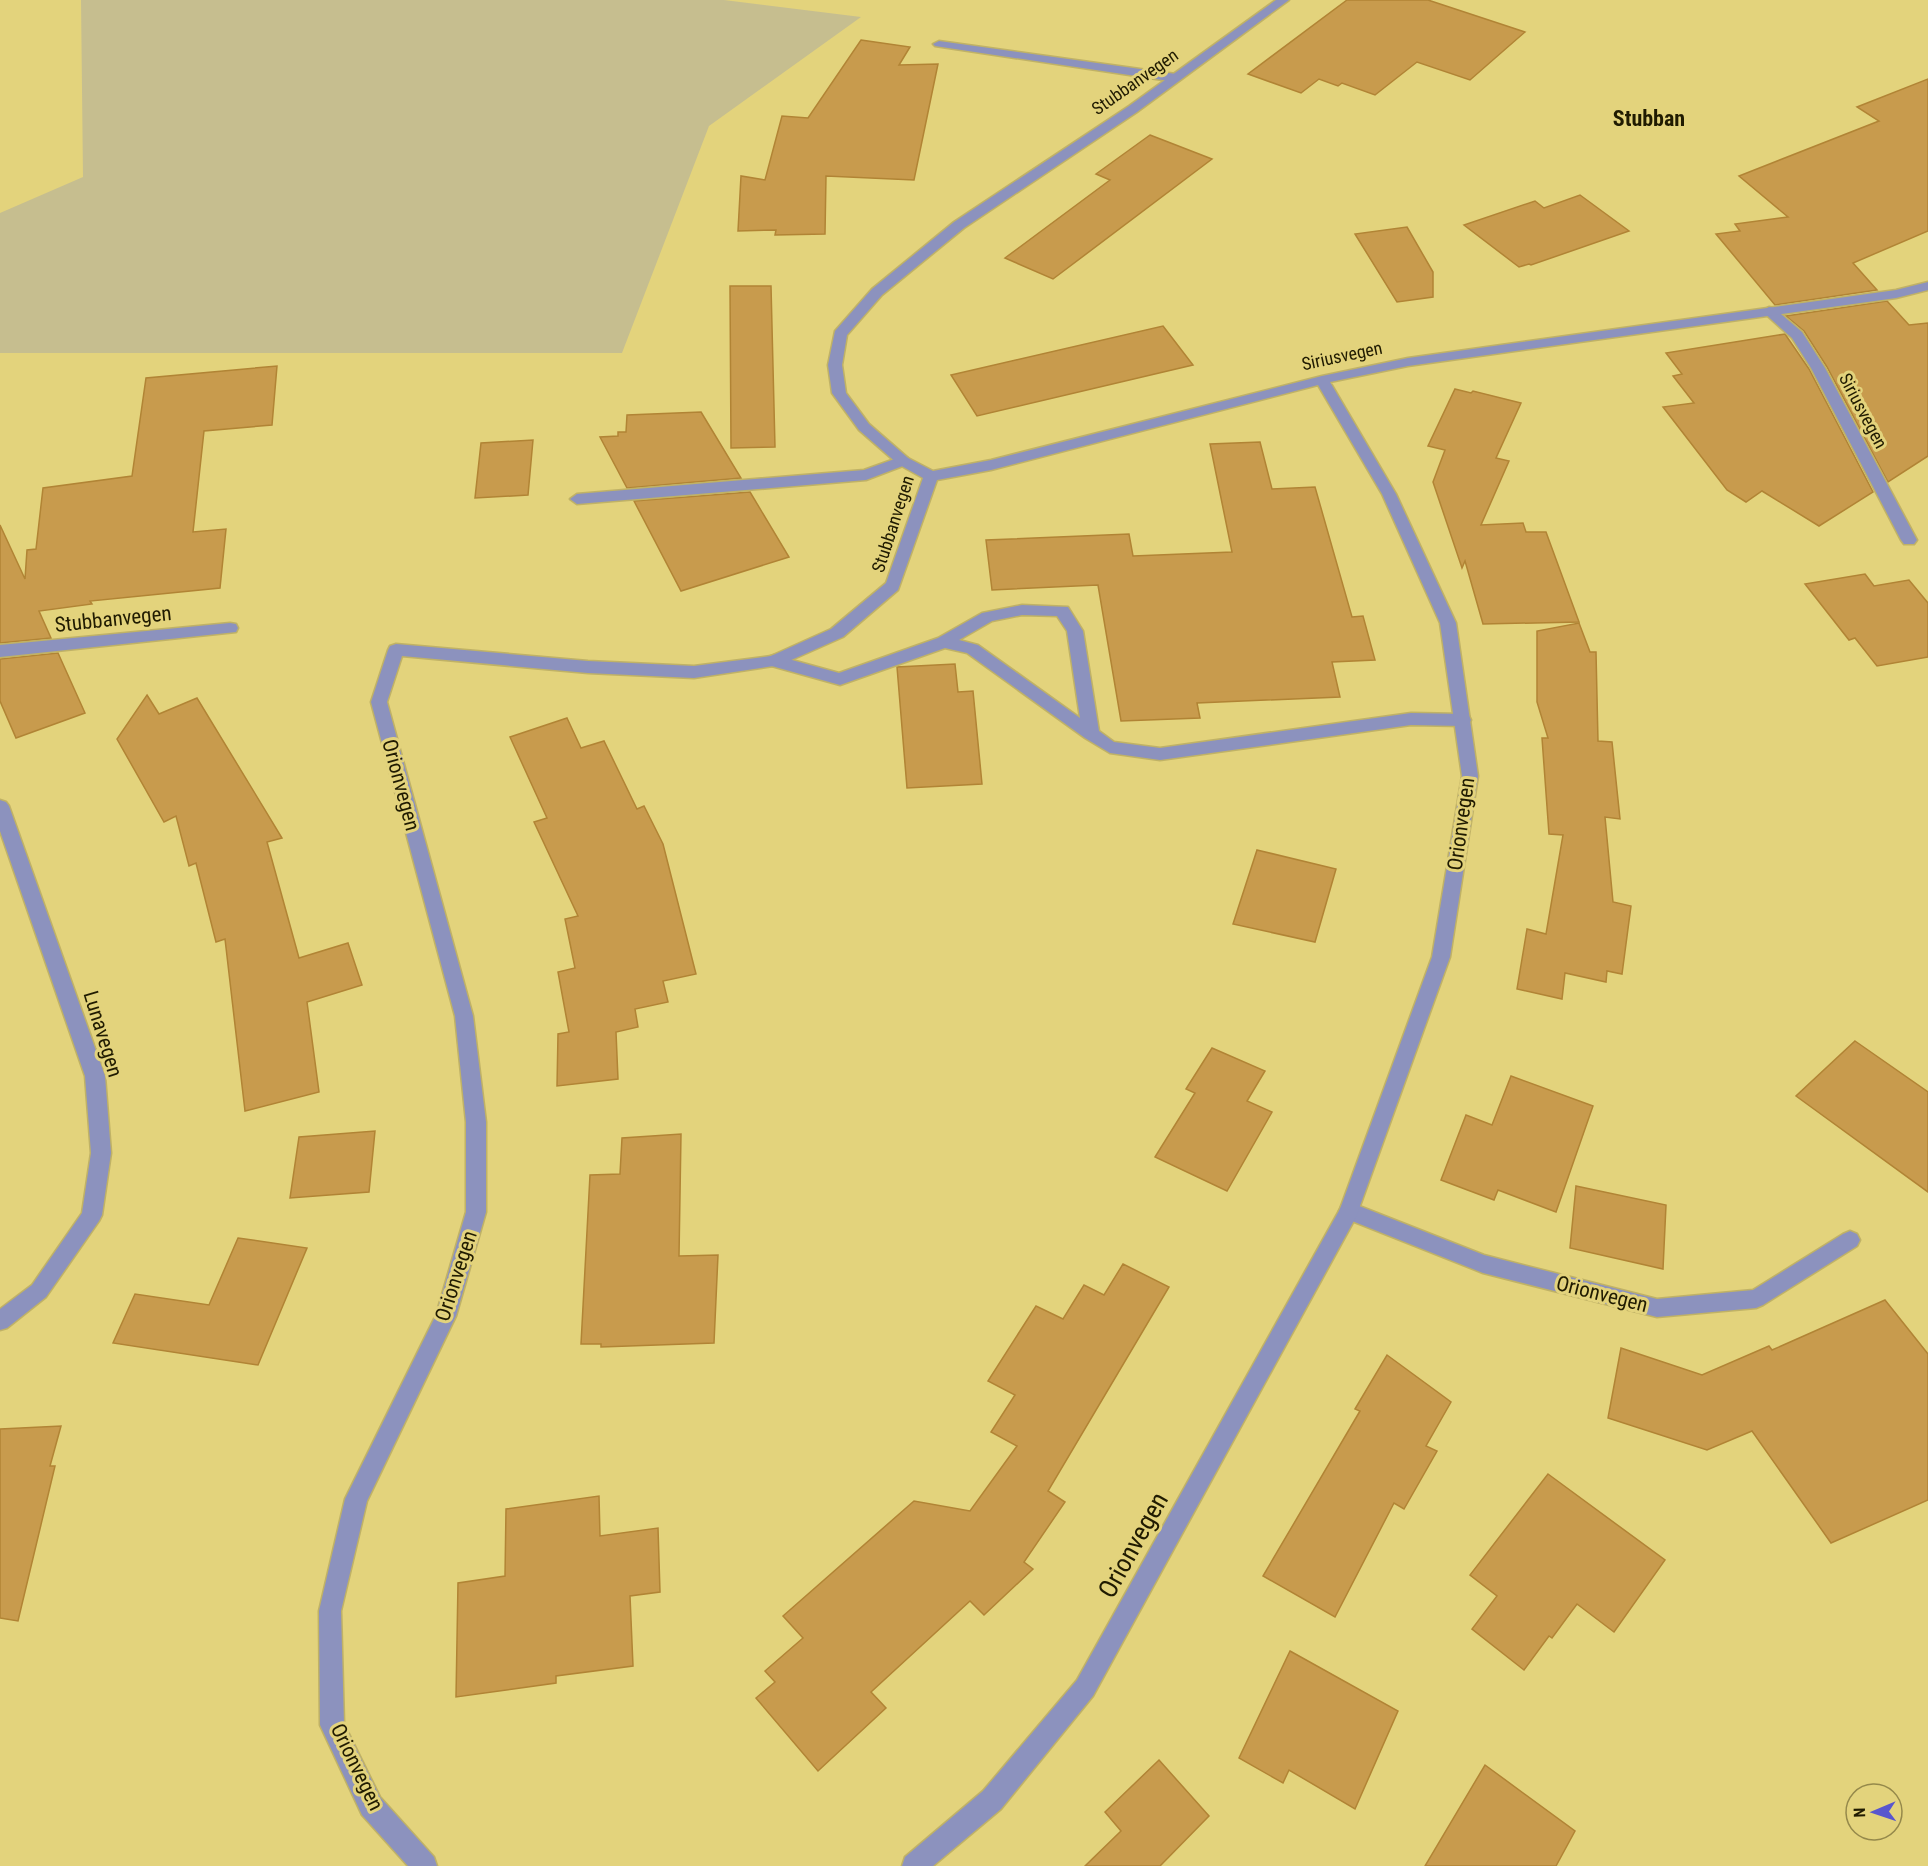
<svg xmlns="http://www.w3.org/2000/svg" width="1928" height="1866" viewBox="0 0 1928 1866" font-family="'Roboto Condensed',sans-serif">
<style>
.green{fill:#c6be8f}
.building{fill:#c89b4d;stroke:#b18435;stroke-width:1.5}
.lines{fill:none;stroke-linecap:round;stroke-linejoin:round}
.lane-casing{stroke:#c0b266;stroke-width:3}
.street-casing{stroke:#c0b266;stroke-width:3}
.lane{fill:#8c92be;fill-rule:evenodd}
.street{fill:#8c92be;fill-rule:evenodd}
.labels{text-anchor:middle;stroke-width:6;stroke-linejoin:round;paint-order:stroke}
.far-street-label{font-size:18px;fill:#201b01;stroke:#e3d37c}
.street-label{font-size:21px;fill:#201b01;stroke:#e3d37c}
.far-district-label{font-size:22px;font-weight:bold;fill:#201b01;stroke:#e3d37c}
.near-street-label{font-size:26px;fill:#201b01;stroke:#e3d37c}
</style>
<rect width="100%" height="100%" fill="#e3d37c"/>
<path class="green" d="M 81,0 L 724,0 L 861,17 L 709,126 L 622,353 L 0,353 L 0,213 L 83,177 Z"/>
<g class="building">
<path d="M 1347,0 L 1428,0 L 1525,32 L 1470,80 L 1417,62 L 1375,95 L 1342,83 L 1338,86 L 1319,79 L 1301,93 L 1248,74 Z"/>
<path d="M 861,40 L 910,47 L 899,65 L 938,64 L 914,180 L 826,176 L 825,234 L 775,235 L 776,230 L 738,231 L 741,176 L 765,180 L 782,116 L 808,118 Z"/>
<path d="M 1928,79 L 1928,231 L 1853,263 L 1877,290 L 1775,305 L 1716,234 L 1740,231 L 1735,224 L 1788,217 L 1739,176 L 1879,121 L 1857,107 Z"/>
<path d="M 1150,135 L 1212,159 L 1053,279 L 1005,258 L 1110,180 L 1096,174 Z"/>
<path d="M 1580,195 L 1629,231 L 1531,265 L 1529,264 L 1519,267 L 1464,225 L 1535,201 L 1544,208 Z"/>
<path d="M 1407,227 L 1433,272 L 1433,297 L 1397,302 L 1355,234 Z"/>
<path d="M 730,286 L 771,286 L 775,447 L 731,448 Z"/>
<path d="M 1887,301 L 1909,325 L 1928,323 L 1928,456 L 1888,482 L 1827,367 L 1804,331 L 1786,316 Z"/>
<path d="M 1163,326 L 1193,365 L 977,416 L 951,375 Z"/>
<path d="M 1785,334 L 1809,369 L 1873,492 L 1819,526 L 1762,491 L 1746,502 L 1727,490 L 1663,407 L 1694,403 L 1673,376 L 1682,374 L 1666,353 Z"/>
<path d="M 277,366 L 272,425 L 204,431 L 193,532 L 226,529 L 220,588 L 90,601 L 92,604 L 39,611 L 51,638 L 0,643 L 0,525 L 25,579 L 27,550 L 36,549 L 43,488 L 132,476 L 146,378 Z"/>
<path d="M 1455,389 L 1471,393 L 1473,391 L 1521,403 L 1496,458 L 1509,461 L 1481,525 L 1523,523 L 1526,532 L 1546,532 L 1579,622 L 1483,624 L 1465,561 L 1462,568 L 1433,482 L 1445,450 L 1428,446 Z"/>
<path d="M 701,412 L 741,478 L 627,488 L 600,437 L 618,436 L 618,432 L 626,432 L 627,415 Z"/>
<path d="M 533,440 L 528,495 L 475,498 L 481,443 Z"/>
<path d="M 1260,442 L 1272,489 L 1315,487 L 1352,617 L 1363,616 L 1375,660 L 1332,662 L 1340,697 L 1197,703 L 1200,718 L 1121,721 L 1098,585 L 992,590 L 986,540 L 1129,534 L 1133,556 L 1232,552 L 1210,444 Z"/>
<path d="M 750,492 L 789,557 L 681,591 L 634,501 Z"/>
<path d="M 1865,574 L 1874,586 L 1909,580 L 1928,603 L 1928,657 L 1877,666 L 1855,638 L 1849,640 L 1805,584 Z"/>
<path d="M 1579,623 L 1590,652 L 1596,652 L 1598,741 L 1612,742 L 1620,819 L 1605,817 L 1613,902 L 1631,906 L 1622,974 L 1607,971 L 1606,982 L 1565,973 L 1562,999 L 1517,989 L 1527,929 L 1546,934 L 1563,835 L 1549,834 L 1542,738 L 1548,738 L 1537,702 L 1537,631 Z"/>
<path d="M 58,653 L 85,713 L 16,738 L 0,701 L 0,659 Z"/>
<path d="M 955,664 L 958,692 L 973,691 L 982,784 L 907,788 L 897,667 Z"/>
<path d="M 147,695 L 159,714 L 197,698 L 282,838 L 267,842 L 299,958 L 348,943 L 362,985 L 307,1002 L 319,1092 L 245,1111 L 225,939 L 216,942 L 196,863 L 189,866 L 176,816 L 164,822 L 117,739 Z"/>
<path d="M 567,718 L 581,748 L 604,741 L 637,809 L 644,806 L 663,844 L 696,974 L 663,981 L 668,1002 L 635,1009 L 638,1027 L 616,1032 L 618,1079 L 557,1086 L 558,1034 L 569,1032 L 558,972 L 575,968 L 565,919 L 578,916 L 534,822 L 547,818 L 510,737 Z"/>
<path d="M 1257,850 L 1336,869 L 1315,942 L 1233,924 Z"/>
<path d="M 1855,1041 L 1928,1092 L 1928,1192 L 1796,1096 Z"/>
<path d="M 1212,1048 L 1265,1071 L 1247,1101 L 1272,1112 L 1227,1191 L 1155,1157 L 1195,1093 L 1186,1089 Z"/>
<path d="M 1511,1076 L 1593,1106 L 1556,1212 L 1498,1190 L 1494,1200 L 1441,1180 L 1466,1115 L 1492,1125 Z"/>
<path d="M 375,1131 L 369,1192 L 290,1198 L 299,1137 Z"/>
<path d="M 681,1134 L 679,1256 L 718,1255 L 714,1343 L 601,1347 L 601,1344 L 581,1344 L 590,1175 L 620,1174 L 622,1138 Z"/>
<path d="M 1576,1186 L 1666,1205 L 1663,1269 L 1570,1248 Z"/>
<path d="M 238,1238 L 307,1248 L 258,1365 L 113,1343 L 135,1294 L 209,1305 Z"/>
<path d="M 1123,1264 L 1169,1287 L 1048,1491 L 1065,1502 L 1024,1562 L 1033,1569 L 984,1615 L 970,1601 L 871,1692 L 886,1708 L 818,1771 L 756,1698 L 775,1682 L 765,1671 L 803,1638 L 783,1616 L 914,1501 L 970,1511 L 1017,1446 L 991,1432 L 1015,1395 L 988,1381 L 1036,1306 L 1063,1319 L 1084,1285 L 1104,1295 Z"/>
<path d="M 1885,1300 L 1928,1354 L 1928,1500 L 1831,1543 L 1752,1431 L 1707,1450 L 1608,1418 L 1621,1348 L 1702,1375 L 1769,1346 L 1772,1350 Z"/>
<path d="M 1387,1355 L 1451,1402 L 1426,1446 L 1437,1451 L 1404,1509 L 1394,1503 L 1335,1617 L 1263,1576 L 1360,1411 L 1355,1409 Z"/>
<path d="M 61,1426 L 50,1466 L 55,1466 L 18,1621 L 0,1618 L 0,1429 Z"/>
<path d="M 1548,1474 L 1665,1560 L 1614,1632 L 1577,1604 L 1552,1638 L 1549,1636 L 1524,1670 L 1472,1629 L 1497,1596 L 1470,1575 Z"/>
<path d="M 599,1496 L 600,1536 L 658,1528 L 660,1592 L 630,1596 L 633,1666 L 556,1676 L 556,1683 L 456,1697 L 458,1583 L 505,1576 L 506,1509 Z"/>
<path d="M 1290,1651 L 1398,1711 L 1355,1809 L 1289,1770 L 1283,1783 L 1239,1758 Z"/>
<path d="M 1159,1760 L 1209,1816 L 1160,1866 L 1085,1866 L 1121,1831 L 1105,1812 Z"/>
<path d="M 1485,1765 L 1575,1831 L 1556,1866 L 1425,1866 Z"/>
</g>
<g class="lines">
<g class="lane-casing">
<g id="lane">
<path d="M 939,41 L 1176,74 L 1182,78 L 1176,82 L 935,46 L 933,44 Z"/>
<path d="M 1769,307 L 1774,308 L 1802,332 L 1825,368 L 1917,540 L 1914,544 L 1904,544 L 1901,540 L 1811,368 L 1792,338 L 1762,311 Z"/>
<path d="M 903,456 L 908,458 L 910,461 L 908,464 L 866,480 L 577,504 L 570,499 L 577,494 L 864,470 Z"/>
<path d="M 1022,605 L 1068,607 L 1083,631 L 1099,731 L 1114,742 L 1160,748 L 1411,713 L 1463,714 L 1469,716 L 1471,720 L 1469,724 L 1463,726 L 1411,725 L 1160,760 L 1110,753 L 1085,738 L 967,653 L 945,648 L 840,685 L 768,665 L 766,661 L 768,657 L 774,655 L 839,673 L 938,638 L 982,613 ZM 1022,615 L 1057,616 L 1067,631 L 1080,718 L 978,645 L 959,640 L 992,621 Z"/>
<path d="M 1349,1202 L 1484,1255 L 1657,1299 L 1753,1290 L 1843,1234 L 1850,1231 L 1857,1234 L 1860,1240 L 1857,1246 L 1763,1305 L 1756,1308 L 1657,1317 L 1483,1273 L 1342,1217 L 1339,1211 L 1342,1205 Z"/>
</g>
</g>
<g class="street-casing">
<g id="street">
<path d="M 1276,0 L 1289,0 L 1137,112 L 964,228 L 882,295 L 847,335 L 842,365 L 846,393 L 869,424 L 908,458 L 933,471 L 991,460 L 1322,376 L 1408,358 L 1896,290 L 1928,282 L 1928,290 L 1896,298 L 1408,366 L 1330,382 L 1396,494 L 1456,623 L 1478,776 L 1450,957 L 1356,1217 L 1093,1696 L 1001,1809 L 933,1866 L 902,1866 L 905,1857 L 983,1791 L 1077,1680 L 1340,1209 L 1432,957 L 1462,776 L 1440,623 L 1382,494 L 1318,385 L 991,470 L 937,480 L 898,590 L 843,637 L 780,665 L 694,678 L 588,673 L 402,656 L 387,702 L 473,1016 L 486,1122 L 486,1212 L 456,1316 L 367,1501 L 341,1611 L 344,1724 L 380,1797 L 434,1857 L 437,1866 L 408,1866 L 362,1815 L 320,1725 L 319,1611 L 345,1499 L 436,1315 L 466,1212 L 466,1122 L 455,1016 L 371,702 L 388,650 L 390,646 L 396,644 L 588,661 L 694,666 L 771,656 L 831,629 L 886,583 L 923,478 L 898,464 L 859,430 L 832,393 L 828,365 L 835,331 L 872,289 L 954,222 L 1129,106 Z"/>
<path d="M 230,623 L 236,624 L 238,628 L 236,632 L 0,657 L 0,645 Z"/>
<path d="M 0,800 L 6,802 L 9,806 L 105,1076 L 111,1153 L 102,1215 L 99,1221 L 46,1297 L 7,1328 L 0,1330 L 0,1309 L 32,1285 L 82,1213 L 91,1153 L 85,1076 L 0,831 Z"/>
</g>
</g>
<use href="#lane" class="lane"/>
<use href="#street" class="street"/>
</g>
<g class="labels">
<g class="far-street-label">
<text transform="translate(1135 82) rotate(-35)" y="6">Stubbanvegen</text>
<text transform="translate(1342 356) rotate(-12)" y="6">Siriusvegen</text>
<text transform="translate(1863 411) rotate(62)" y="6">Siriusvegen</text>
<text transform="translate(893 524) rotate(-72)" y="6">Stubbanvegen</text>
</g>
<g class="street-label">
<text transform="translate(113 619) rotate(-6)" y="7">Stubbanvegen</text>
<text transform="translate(401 785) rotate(75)" y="7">Orionvegen</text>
<text transform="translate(1461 824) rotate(-82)" y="7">Orionvegen</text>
<text transform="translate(103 1034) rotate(73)" y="7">Lunavegen</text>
<text transform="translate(456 1276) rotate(-72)" y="7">Orionvegen</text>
<text transform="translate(1602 1294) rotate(14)" y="7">Orionvegen</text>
<text transform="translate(357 1767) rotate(64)" y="7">Orionvegen</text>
</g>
<g class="far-district-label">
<text x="1649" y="126">Stubban</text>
</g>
<g class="near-street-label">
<text transform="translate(1133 1545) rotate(-61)" y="9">Orionvegen</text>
</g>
</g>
<g transform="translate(1874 1812) rotate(268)"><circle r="28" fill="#e3d37c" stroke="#95894b" stroke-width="1.5"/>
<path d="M0-4.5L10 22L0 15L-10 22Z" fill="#5956ce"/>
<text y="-9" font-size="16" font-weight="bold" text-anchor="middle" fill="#201b01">N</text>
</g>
</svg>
